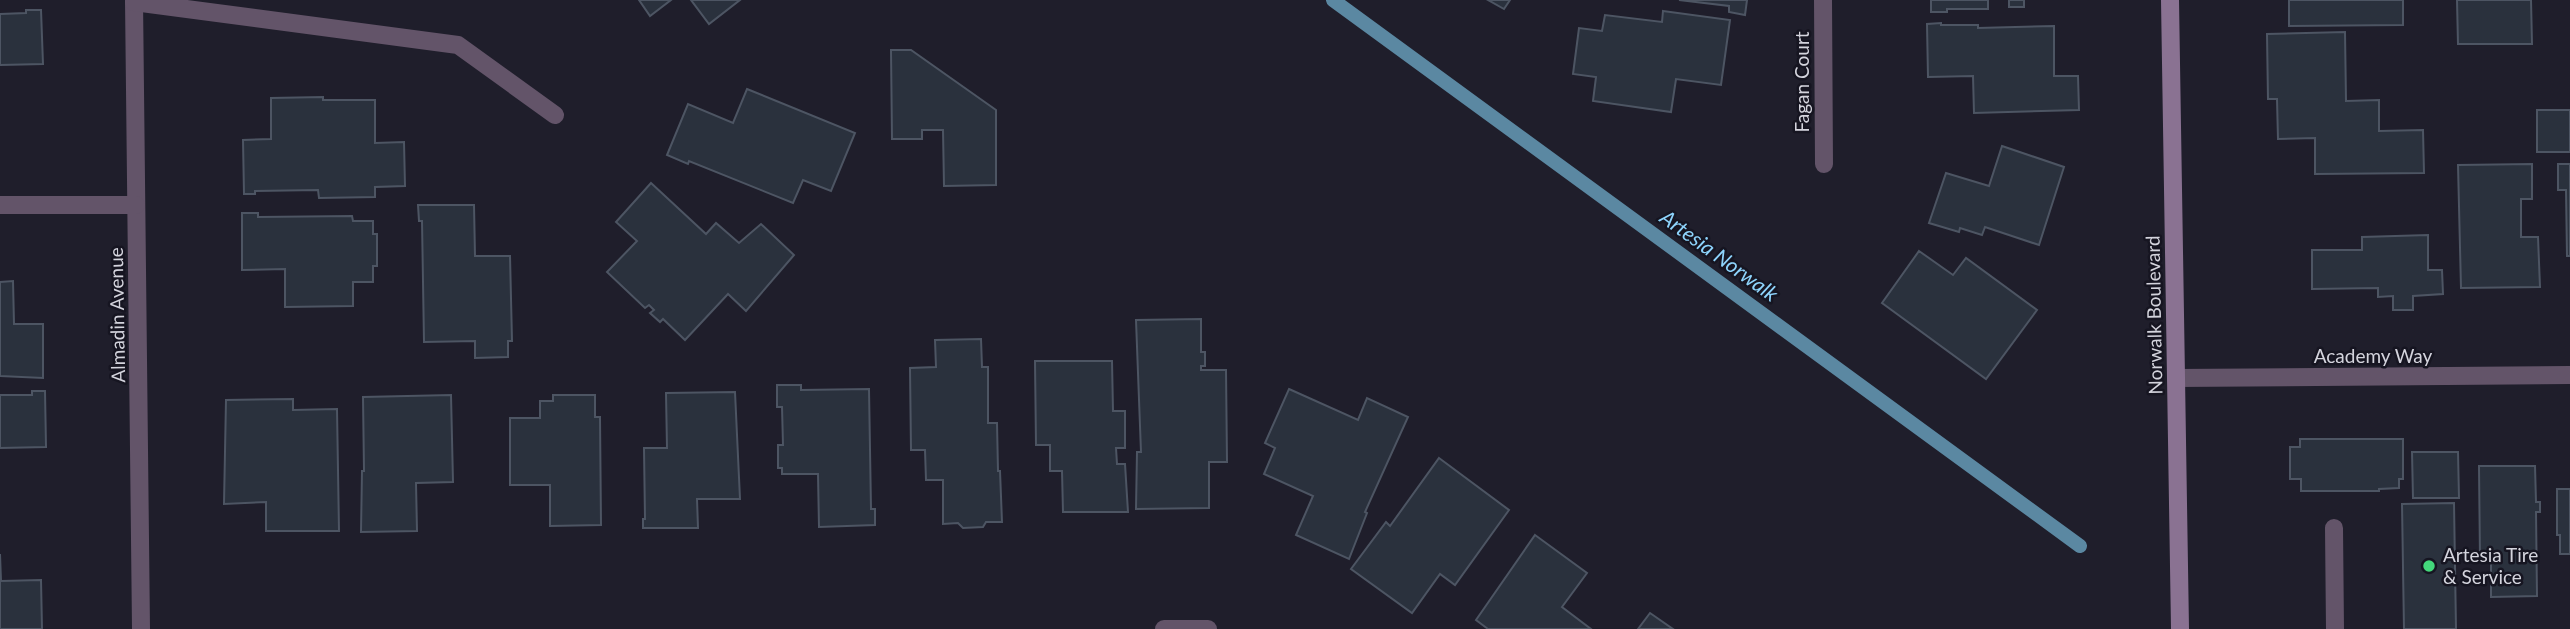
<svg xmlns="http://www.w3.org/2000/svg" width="2570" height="629" viewBox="0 0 2570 629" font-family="Lato,sans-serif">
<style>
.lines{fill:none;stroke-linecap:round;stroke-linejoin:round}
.stream{stroke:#5b88a2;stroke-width:14}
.building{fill:#2a313d;stroke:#4d5563;stroke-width:2}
.lane{stroke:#635469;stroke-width:18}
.street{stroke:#635469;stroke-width:18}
.secondary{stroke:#8a7292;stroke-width:18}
.poi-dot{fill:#43d77b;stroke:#161521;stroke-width:2.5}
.labels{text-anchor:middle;stroke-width:5;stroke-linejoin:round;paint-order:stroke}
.street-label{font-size:19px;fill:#d4d4dd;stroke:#161521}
.poi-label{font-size:19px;fill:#d4d4dd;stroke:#161521;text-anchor:start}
.water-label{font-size:21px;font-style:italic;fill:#8ed4fc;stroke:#161521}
</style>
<rect width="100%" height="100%" fill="#1f1e2b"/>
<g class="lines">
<path class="stream" d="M 1333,0 L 2080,546"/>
</g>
<g class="building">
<path d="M 639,0 L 671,0 L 650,16 Z"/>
<path d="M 691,0 L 740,0 L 709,24 Z"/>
<path d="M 1488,0 L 1510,0 L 1504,9 Z"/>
<path d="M 1679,0 L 1747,0 L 1745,15 L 1729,12 L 1729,6 Z"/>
<path d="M 1931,0 L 1988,0 L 1988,9 L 1947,9 L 1947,12 L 1931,12 Z"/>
<rect x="2009" y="0" width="15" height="7"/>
<path d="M 2289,0 L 2403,0 L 2403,25 L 2289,26 Z"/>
<path d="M 2457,0 L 2531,0 L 2532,44 L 2458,44 Z"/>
<path d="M 26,10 L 41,10 L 43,64 L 0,65 L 0,14 L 26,13 Z"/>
<path d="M 1663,11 L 1730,20 L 1721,85 L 1676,79 L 1671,112 L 1593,101 L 1596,77 L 1573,74 L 1579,28 L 1602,31 L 1605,15 L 1662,22 Z"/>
<path d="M 1941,23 L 1941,25 L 1978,25 L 1978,28 L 2054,26 L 2054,76 L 2078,76 L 2079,110 L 1974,113 L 1973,76 L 1928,77 L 1927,24 Z"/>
<path d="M 2345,32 L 2346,101 L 2379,100 L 2379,131 L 2423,130 L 2424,173 L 2315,174 L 2315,138 L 2278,139 L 2277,99 L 2268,99 L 2267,34 Z"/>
<path d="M 891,50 L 911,50 L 996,110 L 996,185 L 944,186 L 943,130 L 922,130 L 922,139 L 892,139 Z"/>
<path d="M 747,89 L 855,133 L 831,191 L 803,180 L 793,203 L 689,161 L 688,164 L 667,155 L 688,104 L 733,123 Z"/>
<path d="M 323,97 L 323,100 L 375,100 L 375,143 L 404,142 L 405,186 L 375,187 L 375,197 L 319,198 L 318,190 L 255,191 L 255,194 L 244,194 L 243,140 L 271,139 L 271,98 Z"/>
<rect x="2537" y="110" width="33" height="42"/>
<path d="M 2002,146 L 2064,167 L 2039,245 L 1985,227 L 1982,235 L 1960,228 L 1959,232 L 1929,223 L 1946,173 L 1989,186 Z"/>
<path d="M 2532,164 L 2532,199 L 2521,199 L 2521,237 L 2538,237 L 2540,287 L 2461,288 L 2458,165 Z"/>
<path d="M 2558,164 L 2570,164 L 2570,256 L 2567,256 L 2566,190 L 2558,190 Z"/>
<path d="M 651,183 L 706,234 L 716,223 L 739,243 L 761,224 L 794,255 L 746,311 L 728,294 L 685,340 L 663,319 L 660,322 L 650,313 L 654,310 L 649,305 L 645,308 L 607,272 L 637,241 L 616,222 Z"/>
<path d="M 418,205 L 474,205 L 475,256 L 510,256 L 512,341 L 508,341 L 508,357 L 475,358 L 475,341 L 424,342 L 422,221 L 419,221 Z"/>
<path d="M 242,213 L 258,213 L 258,217 L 352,216 L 353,221 L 373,221 L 373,234 L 377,234 L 377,266 L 373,266 L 373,282 L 353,282 L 353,306 L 285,307 L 285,269 L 242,270 Z"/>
<path d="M 2428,235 L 2428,270 L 2442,270 L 2443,294 L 2413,296 L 2413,310 L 2393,310 L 2393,296 L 2378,297 L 2378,288 L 2312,289 L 2312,250 L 2362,250 L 2362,237 Z"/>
<path d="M 1919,251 L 1953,275 L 1966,258 L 2037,310 L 1986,379 L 1882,303 Z"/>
<path d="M 13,281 L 14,324 L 43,324 L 43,378 L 0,376 L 0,282 Z"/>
<path d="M 1201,319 L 1201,352 L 1205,352 L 1205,366 L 1201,366 L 1201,370 L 1226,370 L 1227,462 L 1209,462 L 1209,508 L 1136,509 L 1137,452 L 1141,452 L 1136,320 Z"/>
<path d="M 981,339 L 982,367 L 988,367 L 988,423 L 997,423 L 998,471 L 1000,471 L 1002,522 L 986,522 L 983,527 L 963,528 L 958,523 L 943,524 L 943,480 L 926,480 L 925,450 L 911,450 L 910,368 L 936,367 L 935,340 Z"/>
<path d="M 1035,361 L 1112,361 L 1113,411 L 1125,411 L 1125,448 L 1116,448 L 1117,464 L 1125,464 L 1128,512 L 1063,512 L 1062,471 L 1050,471 L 1050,445 L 1036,445 Z"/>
<path d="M 777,385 L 801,385 L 801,390 L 869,389 L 871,509 L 875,509 L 875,525 L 819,527 L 818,474 L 782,474 L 782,468 L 778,468 L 778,445 L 783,445 L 782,407 L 777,407 Z"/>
<path d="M 1289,389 L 1358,420 L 1367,398 L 1408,417 L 1365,512 L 1367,513 L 1349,559 L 1296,535 L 1313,496 L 1264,474 L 1275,448 L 1265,443 Z"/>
<path d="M 32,391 L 45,391 L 46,447 L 0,448 L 0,395 L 32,395 Z"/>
<path d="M 735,392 L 740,499 L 697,499 L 698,528 L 643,528 L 643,519 L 645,519 L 644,448 L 667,448 L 666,393 Z"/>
<path d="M 451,395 L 453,482 L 416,483 L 417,531 L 361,532 L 362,471 L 364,471 L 363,397 Z"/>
<path d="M 553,395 L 595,395 L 595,417 L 600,417 L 601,525 L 550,526 L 550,485 L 510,485 L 510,418 L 540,418 L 540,401 L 553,401 Z"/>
<path d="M 293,399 L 293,410 L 337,409 L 339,531 L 266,531 L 266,502 L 224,504 L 226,400 Z"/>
<path d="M 2300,439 L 2403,439 L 2403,479 L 2399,479 L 2399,488 L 2379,489 L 2379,491 L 2301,491 L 2301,479 L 2290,479 L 2290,447 L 2300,447 Z"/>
<path d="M 2412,452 L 2458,452 L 2459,498 L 2413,498 Z"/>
<path d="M 1439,458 L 1509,510 L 1455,585 L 1440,574 L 1412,613 L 1351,569 L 1386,522 L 1390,526 Z"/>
<path d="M 2479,466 L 2535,466 L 2536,502 L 2540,502 L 2540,512 L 2536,512 L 2537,596 L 2491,597 L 2491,560 L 2480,560 Z"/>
<path d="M 2557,489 L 2570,489 L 2570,554 L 2560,554 L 2560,535 L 2557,535 Z"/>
<path d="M 2454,503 L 2456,629 L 2404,629 L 2402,504 Z"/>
<path d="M 1535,535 L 1587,573 L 1562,607 L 1591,629 L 1488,629 L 1476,620 Z"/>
<path d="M 0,554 L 1,581 L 41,580 L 42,629 L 0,629 Z"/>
<path d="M 1650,613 L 1673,629 L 1638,629 Z"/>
</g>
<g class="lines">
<path class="lane" d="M 2334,528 L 2335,629"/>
<g class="street">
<path d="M 134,0 L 141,629"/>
<path d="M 1823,0 L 1824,164"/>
<path d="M 134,2 L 458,45 L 555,115"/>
<path d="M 0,205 L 136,205"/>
<path d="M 2176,378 L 2570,375"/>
<path d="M 1164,629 L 1208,629"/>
</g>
<path class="secondary" d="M 2170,0 L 2180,629"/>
</g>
<circle class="poi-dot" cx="2429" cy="566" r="7"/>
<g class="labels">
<g class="street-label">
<text transform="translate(1802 82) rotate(-90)" y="7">Fagan Court</text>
<text transform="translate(117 315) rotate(-91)" y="7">Almadin Avenue</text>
<text transform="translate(2154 315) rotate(-91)" y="7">Norwalk Boulevard</text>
<text x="2373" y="363">Academy Way</text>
</g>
<g class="poi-label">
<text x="2443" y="562">Artesia Tire<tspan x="2443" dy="22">&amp; Service</tspan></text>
</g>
<g class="water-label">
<text transform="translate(1719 256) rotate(36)" y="7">Artesia Norwalk</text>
</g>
</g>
</svg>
